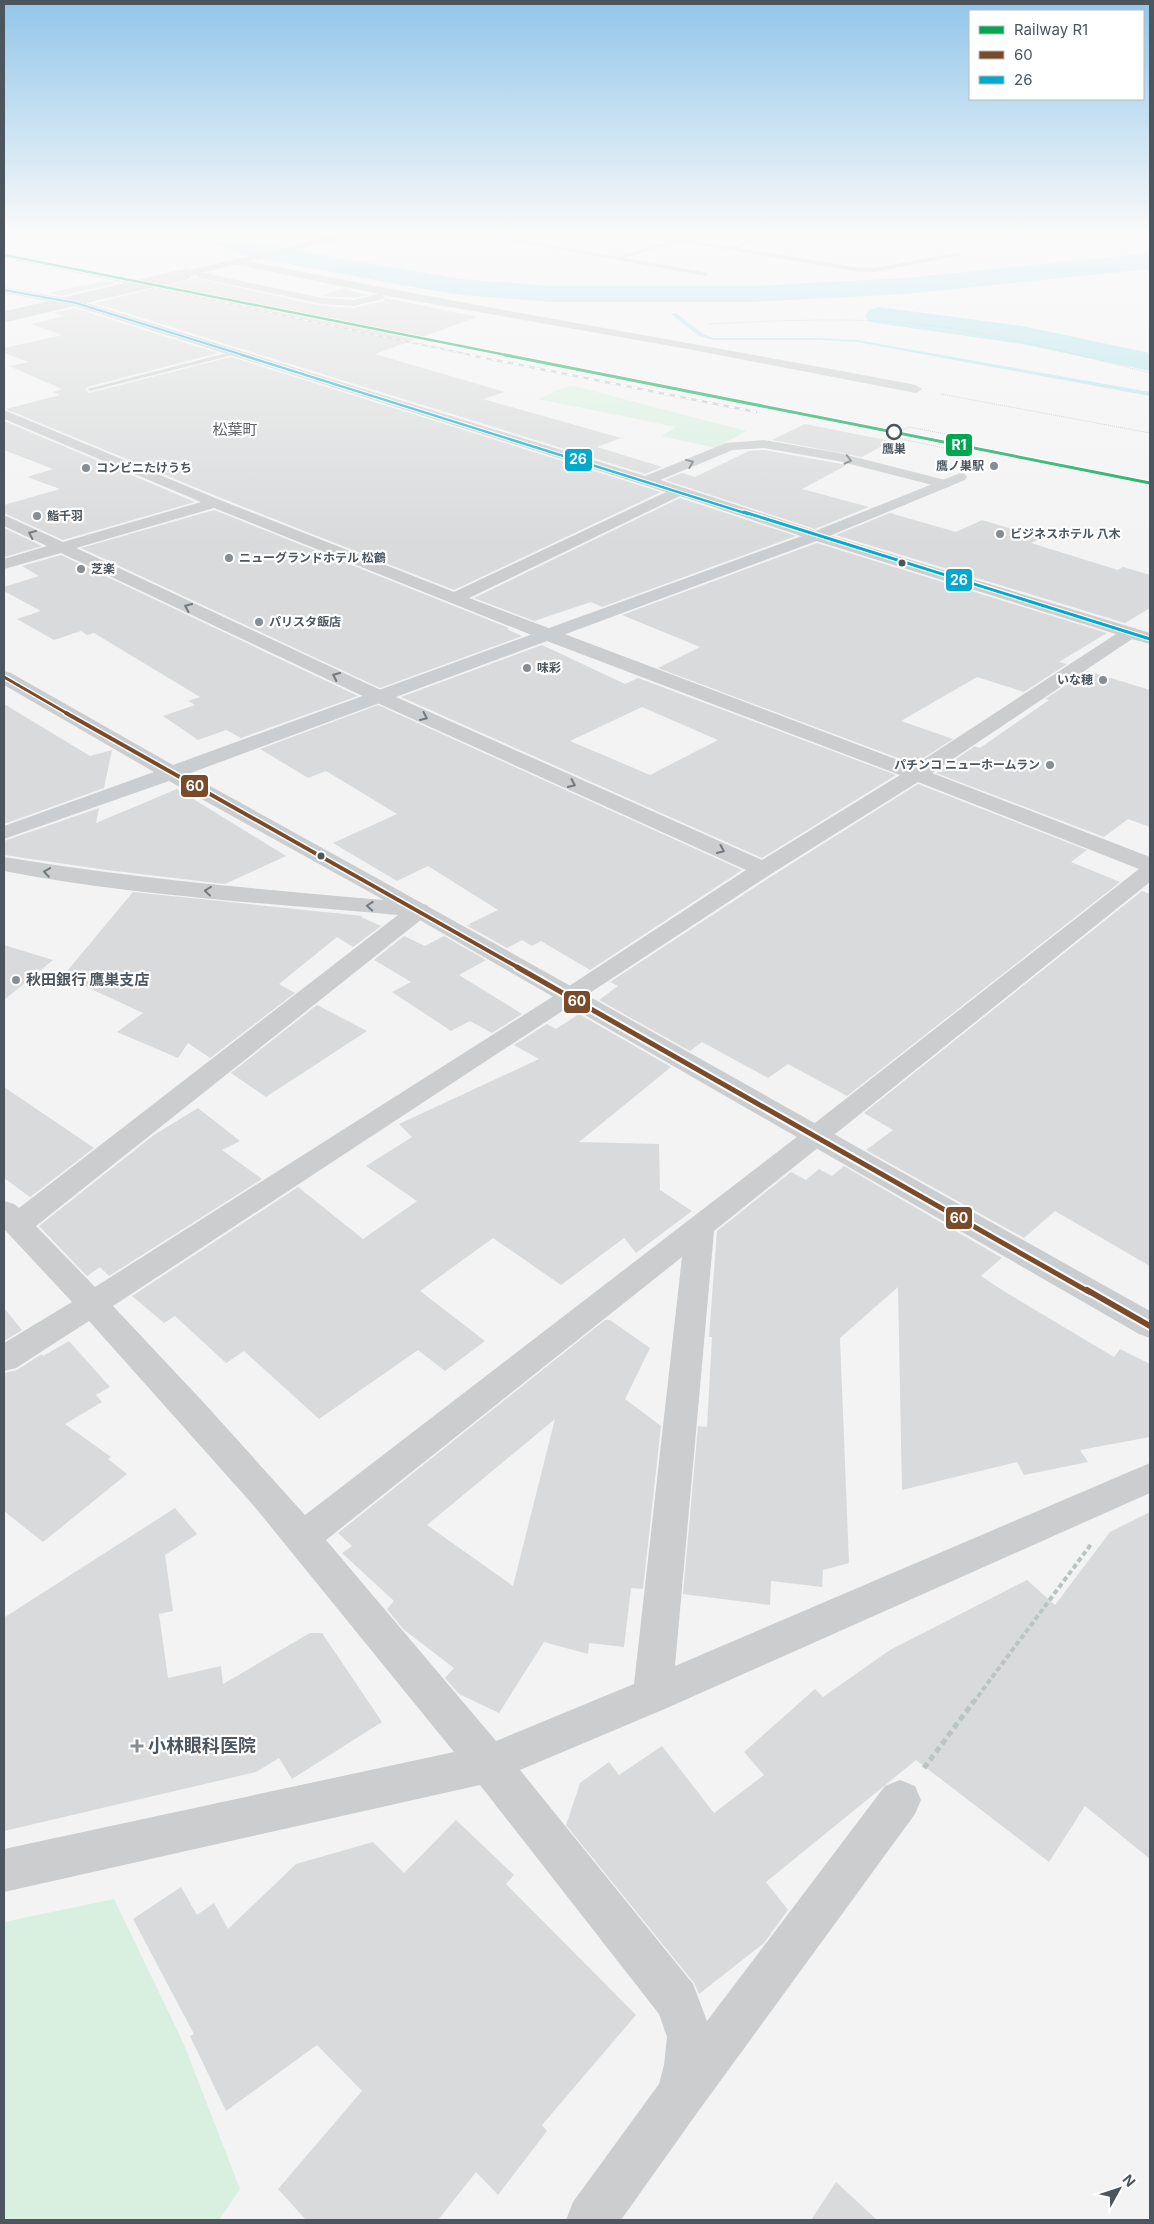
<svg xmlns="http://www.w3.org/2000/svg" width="1154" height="2224" viewBox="0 0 1154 2224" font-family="Inter,'Noto Sans JP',sans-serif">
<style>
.green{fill:#d9f0e1}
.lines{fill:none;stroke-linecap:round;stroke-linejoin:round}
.stream{fill:#b0e2eb;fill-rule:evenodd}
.river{fill:#b0e2eb;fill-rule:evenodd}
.building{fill:#d9dadb;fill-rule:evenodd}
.path-far2{stroke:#bac5c1;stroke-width:1;stroke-dasharray:1 1;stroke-linecap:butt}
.path-far1{stroke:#bac5c1;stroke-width:4;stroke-dasharray:5 3;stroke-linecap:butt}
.path{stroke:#bac5c1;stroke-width:5;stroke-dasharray:6 4;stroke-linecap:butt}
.lane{fill:#cbcdce;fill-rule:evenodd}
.street{fill:#cbcdce;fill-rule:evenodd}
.secondary{fill:#cbced0;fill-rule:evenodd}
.primary{fill:#c8cbce;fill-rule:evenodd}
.rail-far1-casing{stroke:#c7c8c9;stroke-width:2}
.rail-casing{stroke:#c7c8c9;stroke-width:2.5}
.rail-far1{stroke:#fff;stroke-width:1;stroke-dasharray:4.5;stroke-linecap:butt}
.rail{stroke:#fff;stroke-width:2;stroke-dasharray:5.5;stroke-linecap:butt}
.primary-bridge{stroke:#c8cbce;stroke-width:11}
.bus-1-far3-casing{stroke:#fff;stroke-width:5.5}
.bus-1-far2-casing{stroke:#fff;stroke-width:7}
.bus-1-far1-casing{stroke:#fff;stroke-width:9}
.bus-1-casing{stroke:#fff;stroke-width:10}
.bus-2-far2-casing{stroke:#fff;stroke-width:3}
.bus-2-far1-casing{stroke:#fff;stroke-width:4.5}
.bus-2-casing{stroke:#fff;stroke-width:5.5}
.bus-1-far3{stroke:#7a4b2a;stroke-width:3}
.bus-1-far2{stroke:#7a4b2a;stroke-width:4}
.bus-1-far1{stroke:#7a4b2a;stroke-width:5}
.bus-1{stroke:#7a4b2a;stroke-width:6}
.bus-2-far2{stroke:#00a9ce;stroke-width:2}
.bus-2-far1{stroke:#00a9ce;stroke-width:2.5}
.bus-2{stroke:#00a9ce;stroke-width:3}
.rail-1-far1-casing{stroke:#fff;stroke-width:4}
.rail-1-casing{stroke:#fff;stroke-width:5}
.rail-1-far1{stroke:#00a651;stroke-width:2.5}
.rail-1{stroke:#00a651;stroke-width:3}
.oneway{stroke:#717a80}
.stop-dot{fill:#fff;stroke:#4b565f;stroke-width:2.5}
.poi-dot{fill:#868d93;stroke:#fff;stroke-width:2}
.bus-dot{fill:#4b565f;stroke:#fff;stroke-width:2}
.labels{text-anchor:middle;stroke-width:4.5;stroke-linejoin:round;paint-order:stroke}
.far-stop-label{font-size:12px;font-weight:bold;fill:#4b565f;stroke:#fff}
.far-poi-label{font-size:12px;font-weight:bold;fill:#4b565f;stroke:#fff;text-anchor:start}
.far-quarter-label{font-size:15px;fill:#5f6367;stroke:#fff}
.poi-label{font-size:15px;font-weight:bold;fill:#4b565f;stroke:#fff;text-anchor:start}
.near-poi-label{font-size:18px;font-weight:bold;fill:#4b565f;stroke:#fff;text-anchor:start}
.line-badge{stroke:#fff;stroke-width:2}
.badge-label{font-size:14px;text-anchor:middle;font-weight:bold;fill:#fff}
</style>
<rect width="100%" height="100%" fill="#f3f3f3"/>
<g class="green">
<path d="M 570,385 L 746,431 L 716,448 L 661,436 L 676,427 L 538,399 Z"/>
<path d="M 114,1899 L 183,2042 L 240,2189 L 219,2220 L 4,2220 L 4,1922 Z"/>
</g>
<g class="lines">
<g class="stream">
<path d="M 132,231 L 168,240 L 169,241 L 167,242 L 124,231 Z"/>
<path d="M 672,313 L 676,313 L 703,334 L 713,338 L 820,338 L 857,340 L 1150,392 L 1150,396 L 857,342 L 820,340 L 713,340 L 699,336 L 672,315 Z"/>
</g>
<g class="river">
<path d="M 190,231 L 224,231 L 254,243 L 461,279 L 552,286 L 753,286 L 904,278 L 1150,253 L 1150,269 L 904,294 L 753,302 L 552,302 L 461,295 L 390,283 L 248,256 L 194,236 Z"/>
<path d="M 879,307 L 1022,326 L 1150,353 L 1150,371 L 1022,344 L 869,322 L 865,316 L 869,310 Z"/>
</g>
</g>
<g class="building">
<path d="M 196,278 L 322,306 L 354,308 L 383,301 L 386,298 L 477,317 L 375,354 L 505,392 L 483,399 L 621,438 L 597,447 L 662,467 L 645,474 L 94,303 Z"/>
<path d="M 105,281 L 116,283 L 62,296 L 48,293 Z"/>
<path d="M 343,289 L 369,295 L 354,298 L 320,296 Z"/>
<path d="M 74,308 L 218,353 L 87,387 L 85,389 L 89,393 L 231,357 L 661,492 L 454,590 L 221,498 L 6,409 L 60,395 L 52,392 L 62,389 L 9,366 L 29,362 L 4,353 L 4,348 L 62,335 L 31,324 L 65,316 L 53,313 Z"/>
<path d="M 4,421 L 195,502 L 63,540 L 4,513 L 4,505 L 60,489 L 27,477 L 53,469 L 4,450 Z"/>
<path d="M 805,424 L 891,441 L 862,457 L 772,440 Z"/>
<path d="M 764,450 L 847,465 L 802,489 L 869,507 L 815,529 L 665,480 L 682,473 L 695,477 L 749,451 Z"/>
<path d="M 680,498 L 796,536 L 602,607 L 591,602 L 534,621 L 474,598 Z"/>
<path d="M 214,510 L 509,628 L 507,629 L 522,636 L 380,688 L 81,548 Z"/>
<path d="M 890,513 L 956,532 L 982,520 L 1042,538 L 1031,543 L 1118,570 L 1123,567 L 1150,575 L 1150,608 L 1125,623 L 836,535 Z"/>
<path d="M 4,528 L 42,546 L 5,557 Z"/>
<path d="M 817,543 L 1107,633 L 1059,662 L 1067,664 L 1024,692 L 977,677 L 901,721 L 953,739 L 914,764 L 658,668 L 700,647 L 622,615 Z"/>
<path d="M 61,555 L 358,696 L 241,738 L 226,730 L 198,740 L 163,716 L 195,705 L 188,701 L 200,697 L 94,633 L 87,635 L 81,631 L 54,640 L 17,619 L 41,611 L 4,591 L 4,587 L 39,576 L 22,566 Z"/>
<path d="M 542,645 L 625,684 L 638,678 L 896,775 L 762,858 L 401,697 ZM 642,707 L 718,740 L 650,775 L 570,741 Z"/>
<path d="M 1088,671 L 1150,690 L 1150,827 L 1128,819 L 1104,837 L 936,773 L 975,746 L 980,748 L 1049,700 L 1045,699 Z"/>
<path d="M 4,704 L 90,756 L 112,750 L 104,788 L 4,824 Z"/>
<path d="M 378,705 L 742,870 L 590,970 L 541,941 L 532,946 L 522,940 L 507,948 L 466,925 L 472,926 L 469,924 L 498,910 L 428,866 L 397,881 L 333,843 L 397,814 L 326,771 L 308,778 L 260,749 Z"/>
<path d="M 918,784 L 1087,850 L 1071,862 L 1120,882 L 847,1096 L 788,1064 L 768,1078 L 702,1042 L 690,1051 L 599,1000 L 618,986 L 610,982 L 772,876 Z"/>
<path d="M 177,789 L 286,856 L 225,884 L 107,870 L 4,855 L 4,841 L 99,808 L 96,823 Z"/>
<path d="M 1142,891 L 1150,894 L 1150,1266 L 1055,1211 L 1024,1238 L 866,1150 L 893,1130 L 864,1113 Z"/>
<path d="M 133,892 L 363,916 L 361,917 L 381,926 L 353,947 L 337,937 L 279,984 L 295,993 L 210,1058 L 188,1043 L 178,1058 L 117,1032 L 143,1013 L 63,976 Z"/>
<path d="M 404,936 L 425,946 L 444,936 L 486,960 L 459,975 L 522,1014 L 492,1033 L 470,1021 L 451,1031 L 392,992 L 411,982 L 374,960 Z"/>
<path d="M 4,945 L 53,960 L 4,1000 Z"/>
<path d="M 317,1005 L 367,1031 L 266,1097 L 231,1073 Z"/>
<path d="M 579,1014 L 671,1067 L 579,1142 L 659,1144 L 660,1190 L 692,1211 L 636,1253 L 624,1238 L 561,1285 L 493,1238 L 420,1291 L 485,1341 L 445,1371 L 418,1350 L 319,1419 L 244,1351 L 226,1363 L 175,1316 L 164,1323 L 132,1296 L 298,1187 L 363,1239 L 417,1201 L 366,1166 L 412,1137 L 399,1124 L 539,1059 L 514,1045 L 547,1024 L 556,1029 Z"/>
<path d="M 4,1087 L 94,1148 L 30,1197 L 4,1178 Z"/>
<path d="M 198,1108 L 240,1141 L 222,1150 L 262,1179 L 109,1276 L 100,1267 L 87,1276 L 39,1226 L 154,1135 Z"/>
<path d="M 844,1166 L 1002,1258 L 981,1276 L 1002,1290 L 1114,1357 L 1120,1349 L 1150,1364 L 1150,1437 L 1080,1450 L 1088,1462 L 1024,1475 L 1017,1462 L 902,1490 L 898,1287 L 840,1338 L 849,1563 L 823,1570 L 822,1587 L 771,1581 L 770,1605 L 683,1594 L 698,1426 L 707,1427 L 712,1337 L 709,1337 L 717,1231 L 791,1172 L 806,1180 L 819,1169 L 832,1176 Z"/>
<path d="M 4,1308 L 22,1330 L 4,1341 Z"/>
<path d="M 605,1320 L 610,1320 L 650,1348 L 625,1399 L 661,1426 L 643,1589 L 631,1588 L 624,1647 L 589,1643 L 588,1654 L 544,1642 L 499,1713 L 459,1694 L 445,1678 L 454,1668 L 403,1629 L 387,1609 L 394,1601 L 342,1553 L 352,1546 L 338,1533 ZM 555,1419 L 513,1586 L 427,1525 Z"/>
<path d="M 69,1341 L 110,1387 L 96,1395 L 102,1402 L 65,1424 L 111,1457 L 108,1459 L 127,1474 L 43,1542 L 4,1511 L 4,1373 L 17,1370 L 42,1354 L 43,1356 Z"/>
<path d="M 175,1508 L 197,1534 L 165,1555 L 173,1611 L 159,1614 L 168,1678 L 221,1666 L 223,1684 L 310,1633 L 322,1633 L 382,1722 L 292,1779 L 279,1758 L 256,1772 L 4,1831 L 5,1617 Z"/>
<path d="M 1150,1512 L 1150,1859 L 1085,1806 L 1049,1862 L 916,1760 L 766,1882 L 788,1910 L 764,1943 L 699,1994 L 694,1983 L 566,1825 L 580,1783 L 609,1762 L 619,1775 L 662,1746 L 714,1813 L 764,1775 L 744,1752 L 815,1689 L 823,1697 L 890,1650 L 1027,1580 L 1055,1605 L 1110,1532 Z"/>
<path d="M 456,1820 L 514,1875 L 506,1884 L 636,2015 L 542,2125 L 547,2131 L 498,2195 L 476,2172 L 438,2220 L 306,2220 L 278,2189 L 362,2091 L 317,2045 L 226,2111 L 190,2036 L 194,2034 L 133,1919 L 181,1887 L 197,1915 L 214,1903 L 228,1929 L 296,1864 L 373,1842 L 404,1873 Z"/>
<path d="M 836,2182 L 877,2220 L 811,2220 Z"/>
</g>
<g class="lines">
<g class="path-far2">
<path d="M 1099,234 L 1106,231"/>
<path d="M 1098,235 L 1150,246"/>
<path d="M 707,324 C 774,321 842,317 908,323 C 990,331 1070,353 1150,373"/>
<path d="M 941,394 L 1150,433"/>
<path d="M 891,437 L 909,427 L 972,439"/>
<path d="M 892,437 L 954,450"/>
<path d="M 968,441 L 974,437"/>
</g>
<path class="path-far1" d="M 973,1703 L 1092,1543"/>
<path class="path" d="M 924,1768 L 974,1701"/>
<g class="lane">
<path d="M 459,231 L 471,231 L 618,257 L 673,240 L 651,236 L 653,233 L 731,247 L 776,231 L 784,231 L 737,248 L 854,267 L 875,268 L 957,253 L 960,255 L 875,272 L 854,271 L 677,241 L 624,258 L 708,273 L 706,276 Z"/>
<path d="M 235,351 L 238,353 L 237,354 L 90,391 L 87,389 Z"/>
</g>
<g class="street">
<path d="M 238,259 C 463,305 690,342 916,385 L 922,389 L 916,393 L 688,349 L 382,295 L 384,297 L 383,299 L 354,306 L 322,304 L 200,278 L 195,275 L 200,272 L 322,298 L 354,300 L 379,294 L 234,264 L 233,262 Z"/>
<path d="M 4,287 L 80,301 L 645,476 L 726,443 L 764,440 L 839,453 L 949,481 L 951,484 L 949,487 L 944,488 L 838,461 L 764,448 L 733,450 L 660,480 L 822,533 L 1150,633 L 1150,644 L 1132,639 L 932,773 L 1150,857 L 1150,882 L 714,1231 L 675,1666 L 1150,1463 L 1150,1493 L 667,1708 L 520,1770 L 693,1984 L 707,2021 L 885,1786 L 900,1780 L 915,1786 L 921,1800 L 915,1814 L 697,2113 L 621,2220 L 566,2220 L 573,2202 L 659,2084 L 664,2065 L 667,2037 L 659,2014 L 480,1785 L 4,1892 L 4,1849 L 454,1752 L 254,1506 L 89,1321 L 16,1368 L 4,1371 L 4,1343 L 72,1302 L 4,1229 L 4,1201 L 14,1204 L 19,1208 L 398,915 C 267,903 133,896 4,871 L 4,857 C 141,880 280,891 419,903 L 427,905 L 431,910 L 427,915 L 36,1226 L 95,1287 L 560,992 L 746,870 L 373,701 L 61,553 L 4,569 L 4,559 L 47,546 L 4,526 L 4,515 L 63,542 L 201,502 L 4,419 L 4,410 L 220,500 L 454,592 L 666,492 L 74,306 L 4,293 ZM 680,496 L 810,539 L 1116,634 L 914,766 L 469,598 ZM 214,508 L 539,638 L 900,775 L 762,860 L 387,693 L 76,548 ZM 918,782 L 1139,869 L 806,1130 L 305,1515 L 205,1404 L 113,1306 L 771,874 ZM 682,1257 L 634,1684 L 496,1741 L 326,1540 Z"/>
</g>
<g class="secondary">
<path d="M 296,231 L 311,231 L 336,240 L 331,243 Z"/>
<path d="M 960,473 L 965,474 L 967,477 L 965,480 L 822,539 L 188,774 C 510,950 829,1132 1150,1311 L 1150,1338 L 1139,1334 L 411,915 L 169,781 L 4,839 L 4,826 L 154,772 L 4,685 L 4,671 L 11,673 L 173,765 L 810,533 Z"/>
</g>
<path class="primary" d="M 353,231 L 370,231 L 186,277 L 181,274 L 186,271 Z"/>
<g class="rail-far1-casing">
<path id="rail-far1" d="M 4,257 C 162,288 319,324 476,356"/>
</g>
<g class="rail-casing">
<path id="rail" d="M 470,355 L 756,412"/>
</g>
<use href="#rail-far1" class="rail-far1"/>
<use href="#rail" class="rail"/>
<path class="primary-bridge" d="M 4,317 L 186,274"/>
<g class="bus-1-far3-casing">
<path id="bus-1-far3" d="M 4,677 L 68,714"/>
</g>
<g class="bus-1-far2-casing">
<path id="bus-1-far2" d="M 66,713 L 519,968"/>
</g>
<g class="bus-1-far1-casing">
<path id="bus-1-far1" d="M 517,967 L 1089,1292"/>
</g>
<g class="bus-1-casing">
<path id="bus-1" d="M 1087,1290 L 1150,1326"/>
</g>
<g class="bus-2-far2-casing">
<path id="bus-2-far2" d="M 4,290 L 76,303 L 246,356"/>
</g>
<g class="bus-2-far1-casing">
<path id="bus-2-far1" d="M 242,355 L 748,514"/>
</g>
<g class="bus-2-casing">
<path id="bus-2" d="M 744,512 L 1150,639"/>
</g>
<use href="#bus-1-far3" class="bus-1-far3"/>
<use href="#bus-1-far2" class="bus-1-far2"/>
<use href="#bus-1-far1" class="bus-1-far1"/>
<use href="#bus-1" class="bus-1"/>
<use href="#bus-2-far2" class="bus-2-far2"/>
<use href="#bus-2-far1" class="bus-2-far1"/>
<use href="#bus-2" class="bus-2"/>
<g class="rail-1-far1-casing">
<path id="rail-1-far1" d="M 4,255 L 511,356"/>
</g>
<g class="rail-1-casing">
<path id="rail-1" d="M 505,355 L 1150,483"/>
</g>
<use href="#rail-1-far1" class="rail-1-far1"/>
<use href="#rail-1" class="rail-1"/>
</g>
<defs><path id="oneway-chevron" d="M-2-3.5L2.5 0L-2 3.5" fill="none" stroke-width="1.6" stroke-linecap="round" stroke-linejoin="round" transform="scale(1.25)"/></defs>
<g class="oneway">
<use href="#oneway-chevron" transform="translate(848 460) rotate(14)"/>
<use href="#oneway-chevron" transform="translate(690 463) rotate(-22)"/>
<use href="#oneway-chevron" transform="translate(32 534) rotate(-155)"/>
<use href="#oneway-chevron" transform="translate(188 607) rotate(-155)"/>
<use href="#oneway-chevron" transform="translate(336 676) rotate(-155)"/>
<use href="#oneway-chevron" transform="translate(424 717) rotate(24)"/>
<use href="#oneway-chevron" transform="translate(572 784) rotate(24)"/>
<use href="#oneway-chevron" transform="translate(721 850) rotate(24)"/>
<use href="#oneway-chevron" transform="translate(47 872) rotate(-172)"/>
<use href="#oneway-chevron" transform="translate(208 891) rotate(-174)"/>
<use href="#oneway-chevron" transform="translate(370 906) rotate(-176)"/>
</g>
<linearGradient id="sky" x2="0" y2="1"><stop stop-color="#91c6e9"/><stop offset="0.43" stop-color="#fafafa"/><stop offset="1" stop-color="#fafafa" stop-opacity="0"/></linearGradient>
<rect width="1154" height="543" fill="url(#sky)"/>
<circle class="stop-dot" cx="894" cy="432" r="7"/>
<g class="poi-dot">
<circle cx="994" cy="466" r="5"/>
<circle cx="86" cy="468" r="5"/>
<circle cx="37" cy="516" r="5"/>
<circle cx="1000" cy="534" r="5"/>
<circle cx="229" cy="558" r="5"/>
<circle cx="81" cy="569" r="5"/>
<circle cx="259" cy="622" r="5"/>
<circle cx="527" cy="668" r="5"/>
<circle cx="1103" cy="680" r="5"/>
<circle cx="1050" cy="765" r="5"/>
<circle cx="16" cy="980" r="5"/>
<path d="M134.5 1738.5h5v5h5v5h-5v5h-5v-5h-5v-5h5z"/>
</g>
<g class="bus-dot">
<circle cx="902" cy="563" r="4.5"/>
<circle cx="321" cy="856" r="4.5"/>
</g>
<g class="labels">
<g class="far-stop-label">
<text x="894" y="453">鷹巣</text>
</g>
<g class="far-poi-label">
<text x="984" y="470" text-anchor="end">鷹ノ巣駅</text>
<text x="96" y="472">コンビニたけうち</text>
<text x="47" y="520">鮨千羽</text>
<text x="1010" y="538">ビジネスホテル 八木</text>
<text x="239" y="562">ニューグランドホテル 松鶴</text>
<text x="91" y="573">芝楽</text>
<text x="269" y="626">パリスタ飯店</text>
<text x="537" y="672">味彩</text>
<text x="1093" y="684" text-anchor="end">いな穂</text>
<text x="1040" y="769" text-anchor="end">パチンコ ニューホームラン</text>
</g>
<g class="far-quarter-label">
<text x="235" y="435">松葉町</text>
</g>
<g class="poi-label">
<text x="26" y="985">秋田銀行 鷹巣支店</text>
</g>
<g class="near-poi-label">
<text x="148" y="1752">小林眼科医院</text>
</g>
</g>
<g class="line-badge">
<rect x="945" y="433" width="28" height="24" rx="5" fill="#00a651"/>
<rect x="564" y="448" width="29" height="24" rx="5" fill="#00a9ce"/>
<rect x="945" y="568" width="28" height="24" rx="5" fill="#00a9ce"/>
<rect x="180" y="774" width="29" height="24" rx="5" fill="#7a4b2a"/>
<rect x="563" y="990" width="28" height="24" rx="5" fill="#7a4b2a"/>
<rect x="945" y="1206" width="28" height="24" rx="5" fill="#7a4b2a"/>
</g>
<g class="badge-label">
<text x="959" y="450">R1</text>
<text x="578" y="464">26</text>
<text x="959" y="585">26</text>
<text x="195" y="791">60</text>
<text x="577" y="1006">60</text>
<text x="959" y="1223">60</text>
</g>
<rect width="1154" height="2224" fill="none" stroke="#4b565f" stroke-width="10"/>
<rect x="969" y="10" width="175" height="90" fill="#ffffff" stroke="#b7bbbf"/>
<rect x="979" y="26" width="25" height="8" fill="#00a651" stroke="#b7bbbf"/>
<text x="1014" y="35" font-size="15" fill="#4b565f">Railway R1</text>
<rect x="979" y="51" width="25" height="8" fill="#7a4b2a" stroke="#b7bbbf"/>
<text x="1014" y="60" font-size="15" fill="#4b565f">60</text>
<rect x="979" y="76" width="25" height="8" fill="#00a9ce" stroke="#b7bbbf"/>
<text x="1014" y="85" font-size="15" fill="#4b565f">26</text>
<g transform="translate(1119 2189) rotate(50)" stroke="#ffffff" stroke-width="4" paint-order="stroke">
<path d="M0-4L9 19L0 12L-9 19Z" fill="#4b565f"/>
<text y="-8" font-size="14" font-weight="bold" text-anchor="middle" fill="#4b565f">N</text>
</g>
</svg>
